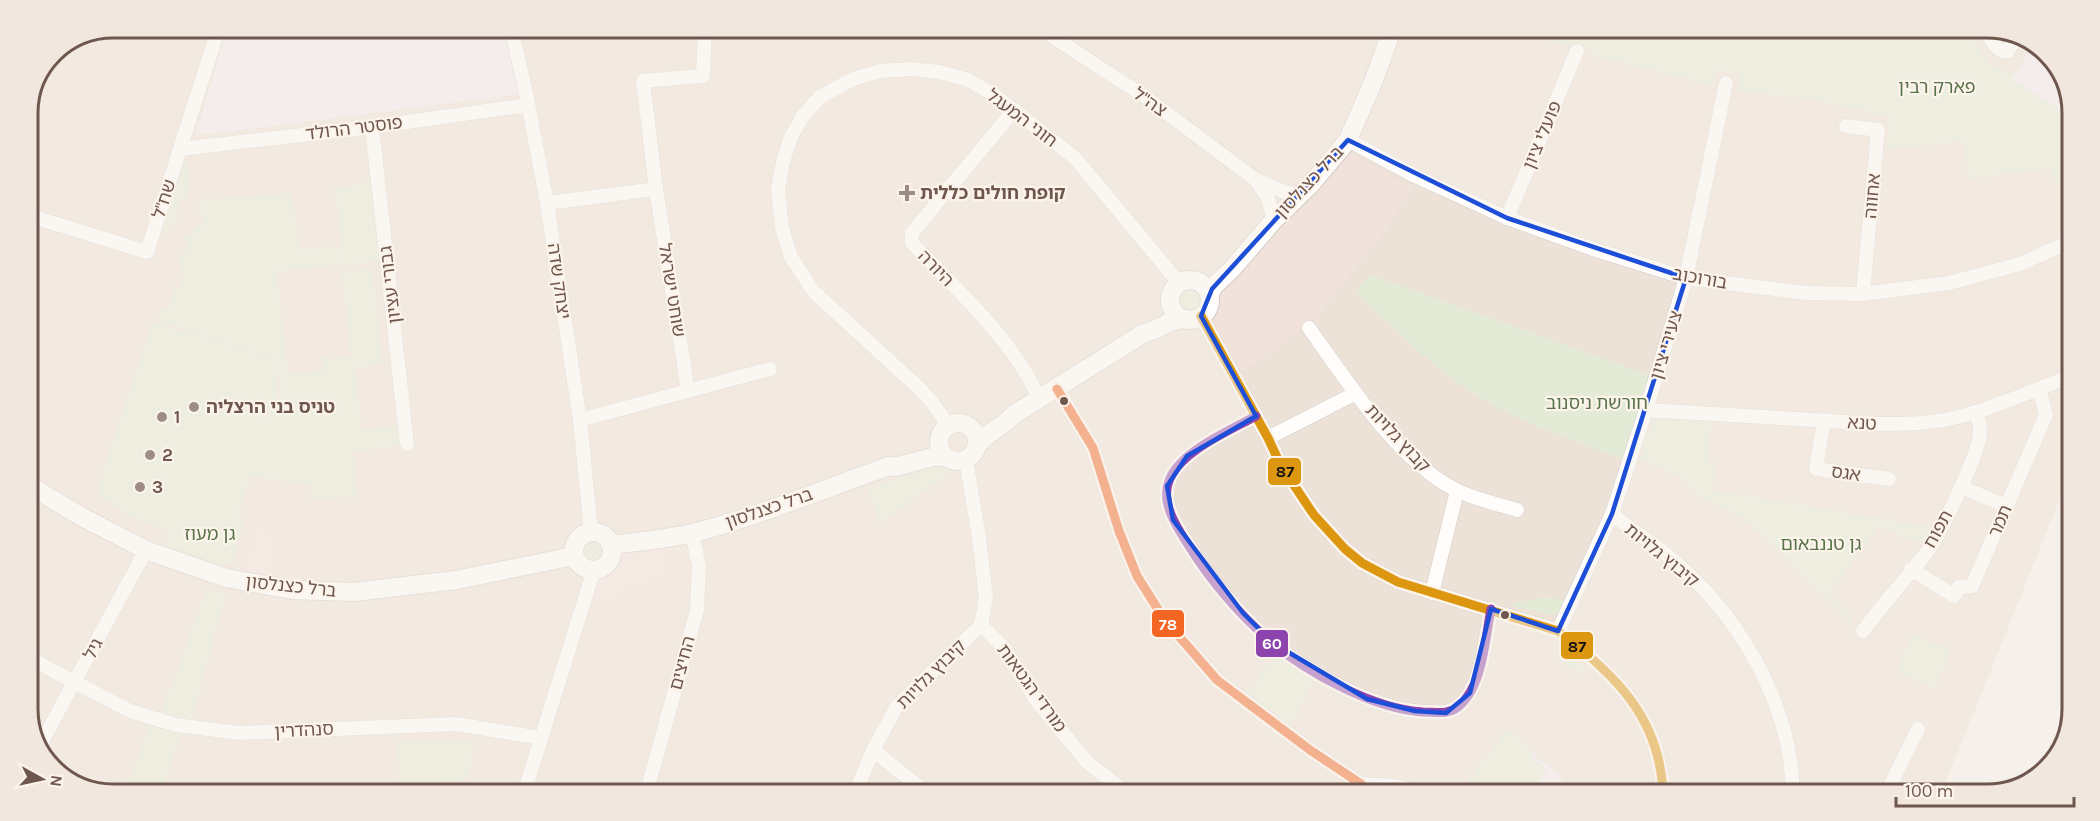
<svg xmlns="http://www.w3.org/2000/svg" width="2100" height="821" viewBox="0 0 2100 821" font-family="Karla,'Noto Sans Hebrew',sans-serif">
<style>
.residential{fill:#ede2d8}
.commercial{fill:#f2e2dc}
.education{fill:#f1e8f0}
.green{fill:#e3ead6}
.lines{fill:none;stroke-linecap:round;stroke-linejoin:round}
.street-casing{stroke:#d4cdc8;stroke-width:15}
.secondary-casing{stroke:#d4ccc6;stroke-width:20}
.street{stroke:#fefdfc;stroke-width:14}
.secondary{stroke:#fefdfc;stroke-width:18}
.bus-1-casing{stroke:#fcf4eb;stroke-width:14}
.bus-2-casing{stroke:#fcf4eb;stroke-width:14}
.bus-3-casing{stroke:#fcf4eb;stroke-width:14}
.bus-1{stroke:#dc9610;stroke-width:9}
.bus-2{stroke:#f26522;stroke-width:9}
.bus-3{stroke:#8e44ad;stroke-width:9}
.marked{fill:none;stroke:#1d4ed8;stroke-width:4.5;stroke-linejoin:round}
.poi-dot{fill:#9e8d85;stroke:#fcf4eb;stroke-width:2}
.bus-dot{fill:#6f574e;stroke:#fcf4eb;stroke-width:2}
.labels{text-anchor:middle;stroke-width:4.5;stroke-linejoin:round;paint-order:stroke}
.park-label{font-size:18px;fill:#587348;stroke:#fcf4eb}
.street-label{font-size:18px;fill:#6f574e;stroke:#fcf4eb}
.poi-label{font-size:18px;font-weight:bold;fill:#6f574e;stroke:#fcf4eb;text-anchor:start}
.rim{fill:none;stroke:#6f574e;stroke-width:3}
.line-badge{stroke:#fcf4eb;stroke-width:2}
.badge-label{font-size:16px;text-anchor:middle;font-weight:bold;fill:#fff}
.pale-badge-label{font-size:16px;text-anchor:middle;font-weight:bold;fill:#111}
</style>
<rect width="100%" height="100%" fill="#f5f0ea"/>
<path class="residential" d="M 112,27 L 2016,32 L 2055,60 L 2073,106 L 2070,474 L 1941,794 L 84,789 L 44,760 L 27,715 L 27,107 L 52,52 Z"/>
<g class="commercial">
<path d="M 1351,153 L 1412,188 L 1384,232 L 1318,315 L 1273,350 L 1242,371 L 1214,326 L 1213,307 L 1216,297 L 1310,199 Z"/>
<path d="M 253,528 L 279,532 L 272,579 L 245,575 Z"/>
<path d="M 661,546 L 666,579 L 646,582 L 619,594 L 616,606 L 589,605 L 591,590 L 602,572 L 608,571 L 623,555 Z"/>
</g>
<g class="education">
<path d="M 228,27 L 502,28 L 519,94 L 212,134 L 196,134 Z"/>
<path d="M 2033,44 L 2055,60 L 2073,106 L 2073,119 L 2012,79 Z"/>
<path d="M 1532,753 L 1558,774 L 1564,783 L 1566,793 L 1531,793 L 1547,771 L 1530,757 Z"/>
</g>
<g class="green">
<path d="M 1524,30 L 1968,32 L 1988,62 L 2014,76 L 2012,79 L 2073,119 L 2072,214 L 2050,168 L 1969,179 L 1964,141 L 1887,149 L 1889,117 L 1807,98 L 1739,92 L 1740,75 L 1715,70 L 1712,85 L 1591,55 L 1592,51 L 1567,42 L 1565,46 Z"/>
<path d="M 189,161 L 189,196 L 180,201 L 174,224 L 163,230 L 180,169 L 183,164 Z"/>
<path d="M 370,183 L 379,261 L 344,265 L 335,188 Z"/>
<path d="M 292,193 L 299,250 L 340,246 L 343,264 L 276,272 L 288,374 L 278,375 L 277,405 L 257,422 L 279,406 L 281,375 L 324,371 L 323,356 L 328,356 L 329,359 L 351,357 L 343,278 L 341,278 L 341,273 L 372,269 L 382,365 L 355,368 L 361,430 L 398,426 L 400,445 L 353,451 L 357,496 L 311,499 L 310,484 L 250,476 L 237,515 L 243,517 L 235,559 L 224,566 L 166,546 L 170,532 L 129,515 L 97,493 L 152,321 L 277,361 L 277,359 L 158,320 L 161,310 L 168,310 L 174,288 L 181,287 L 184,277 L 180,272 L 181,265 L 177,260 L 179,255 L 186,253 L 188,245 L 185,240 L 187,235 L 193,234 L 195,227 L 202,225 L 204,216 L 199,211 L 202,204 L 199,200 Z"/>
<path d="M 1374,276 L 1652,376 L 1624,460 C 1575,440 1521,424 1476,395 C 1432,368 1397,331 1360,296 L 1357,290 L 1358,286 L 1369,277 Z"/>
<circle cx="1190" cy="300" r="11"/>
<path d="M 1654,418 L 1712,418 L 1707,461 L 1716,463 L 1712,490 L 1930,527 L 1922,544 L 1889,530 L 1879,527 L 1827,595 L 1854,617 L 1849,623 L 1791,562 L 1752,527 L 1738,516 L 1702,499 L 1685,481 L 1664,469 L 1640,460 Z"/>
<path d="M 935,467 L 947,469 L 948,474 L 880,523 L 868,488 Z"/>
<circle cx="593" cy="551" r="11"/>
<path d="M 207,589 L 225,595 L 191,723 L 183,723 L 162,790 L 126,789 L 152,718 L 159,720 Z"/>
<path d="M 1545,597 L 1564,600 L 1563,609 L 1560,614 L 1554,615 L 1515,607 L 1514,603 Z"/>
<path d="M 1913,634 L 1951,650 L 1934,688 L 1897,672 Z"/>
<path d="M 1563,643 L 1567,653 L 1590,670 L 1576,673 L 1560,660 L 1558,651 Z"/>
<path d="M 1277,652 L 1314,679 L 1290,725 L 1248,693 Z"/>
<path d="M 1507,729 L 1521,739 L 1532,753 L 1530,757 L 1547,770 L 1531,793 L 1459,793 Z"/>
<path d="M 397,741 L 473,742 L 469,779 L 400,786 Z"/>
</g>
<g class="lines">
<g class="street-casing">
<g id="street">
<path d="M 511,28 L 526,93 L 547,203 L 580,420 L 591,532"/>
<path d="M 1041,29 L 1148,99 L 1256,180 L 1287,193 L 1300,194"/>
<path d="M 1987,32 C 1992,40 1997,54 2008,51 L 2018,34"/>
<path d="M 1014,110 L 912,233 L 912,243 C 955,288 1015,341 1039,399"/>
<path d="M 1846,126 L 1878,130 L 1863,294"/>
<path d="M 372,127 L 407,444"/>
<path d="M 1348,140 L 1415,176 L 1507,218 L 1593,249 L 1686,278 L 1806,293 L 1863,294 L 1949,283 L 2020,264 L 2072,241"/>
<path d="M 180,149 L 372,127 L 528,105"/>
<path d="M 1256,180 L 1268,198 L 1274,220"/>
<path d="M 547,203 L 656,189"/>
<path d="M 27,215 L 147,252 L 219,27"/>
<path d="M 1507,218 L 1577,51"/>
<path d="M 1201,316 L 1268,438 L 1281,466 L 1314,515 L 1345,549 L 1362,563 L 1398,582 L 1558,631 C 1615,674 1660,718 1663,793"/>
<path d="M 1309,328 C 1347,381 1397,460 1456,490 C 1474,499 1497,504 1517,510"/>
<path d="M 1057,389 L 1093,448 L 1119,531 L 1137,576 L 1164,619 L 1217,680 L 1310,750 L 1361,784 L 1366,792"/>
<path d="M 688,391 L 656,189 L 643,81 L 703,76 L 705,28"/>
<path d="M 1646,410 L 1879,424 C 1902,424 1926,424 1949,419 C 1991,410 2031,391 2071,376"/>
<path d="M 1256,416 C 1229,431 1176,453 1168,484 C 1162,504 1176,526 1187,543 C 1209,579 1240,615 1272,643 C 1310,674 1374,709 1423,712 C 1436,712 1448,715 1458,707 C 1483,687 1485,639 1491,609"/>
<path d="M 580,420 L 770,369"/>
<path d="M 1824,420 L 1816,469 L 1889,479"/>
<path d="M 948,425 L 932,402 L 919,388 L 814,292 L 791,257 L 782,228 L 778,189 L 783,162 L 791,137 L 803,116 L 820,97 L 853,79 L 880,71 L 911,69 L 939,72 L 966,79 L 993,94 L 1075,158 L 1179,283"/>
<path d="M 1268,438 L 1356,393"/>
<path d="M 966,460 L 979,537 L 986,598 L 981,625"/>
<path d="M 1961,487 L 2006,506"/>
<path d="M 1612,514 C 1628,528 1646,538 1663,552 C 1736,609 1791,700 1793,794"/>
<path d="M 1911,569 L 1954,596 L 1959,587 L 1972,586 L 2046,415 L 2039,388"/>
<path d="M 1432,593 L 1457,491"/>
<path d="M 981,625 L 1004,648 L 1036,700 L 1087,762 L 1125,792"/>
<path d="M 1558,631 L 1612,514 L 1646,410 L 1686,278 L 1726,83"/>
<path d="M 1863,631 C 1883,604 1906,579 1927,552 C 1940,535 1978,455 1980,434 C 1980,426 1979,419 1976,412"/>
<path d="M 27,657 L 130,711 L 176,725 L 239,733 L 456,724 L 541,738"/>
<path d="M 39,747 L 146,550"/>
<path d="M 873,750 L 924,791"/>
<path d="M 1361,784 L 1395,786 L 1412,790 L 1413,793"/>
<path d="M 525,790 L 591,579 L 594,573 L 601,568"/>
<path d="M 647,791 L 697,610 L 699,566 L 692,533"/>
<path d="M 856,791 L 873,750 L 897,706 L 981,625"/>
<path d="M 1886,794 L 1918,729"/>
</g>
</g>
<g class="secondary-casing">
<g id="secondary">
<circle cx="1190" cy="300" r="20"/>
<path d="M 1209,295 L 1214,286 L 1232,269 L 1274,220 L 1311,184 L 1348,140 L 1374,80 L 1392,30"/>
<circle cx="958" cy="442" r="19"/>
<path d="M 977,446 C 986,432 1002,428 1013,415 L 1144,333 C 1158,331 1170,318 1185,319"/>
<path d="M 27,484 L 82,517 L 146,550 L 226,578 L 293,590 L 354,592 L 456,580 L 574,556"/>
<circle cx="593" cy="551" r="19"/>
<path d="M 611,545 C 638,542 666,539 693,533 C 759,516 824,489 889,466 L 895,467 L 933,457 L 946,457"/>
</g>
</g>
<use href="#street" class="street"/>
<use href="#secondary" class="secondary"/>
<g class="bus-1-casing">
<path id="bus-1" d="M 1201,316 L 1268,438 L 1281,466 L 1314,515 L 1345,549 L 1362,563 L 1398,582 L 1558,631 C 1615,674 1660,718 1663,793"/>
</g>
<g class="bus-2-casing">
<path id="bus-2" d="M 1057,389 L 1093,448 L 1119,531 L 1137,576 L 1164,619 L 1217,680 L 1310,750 L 1361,784 L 1366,792"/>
</g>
<g class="bus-3-casing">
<path id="bus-3" d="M 1256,416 C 1229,431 1176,453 1168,484 C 1162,504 1176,526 1187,543 C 1209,579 1240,615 1272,643 C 1310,674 1374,709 1423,712 C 1436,712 1448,715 1458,707 C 1483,687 1485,639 1491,609"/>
</g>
<use href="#bus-1" class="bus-1"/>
<use href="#bus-2" class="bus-2"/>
<use href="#bus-3" class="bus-3"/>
</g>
<path d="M0 0H2100V821H0ZM 1348,140 L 1507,218 L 1686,278 L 1612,514 L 1558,631 L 1491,609 L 1470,693 L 1446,713 L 1415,711 L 1367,699 L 1273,643 L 1243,613 L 1173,520 L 1167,486 L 1187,456 L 1256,416 L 1201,316 L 1212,289 Z" fill="#f5f0ea" fill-opacity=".55" fill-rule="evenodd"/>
<path class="marked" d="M 1348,140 L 1507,218 L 1686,278 L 1612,514 L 1558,631 L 1491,609 L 1470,693 L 1446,713 L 1415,711 L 1367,699 L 1273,643 L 1243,613 L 1173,520 L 1167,486 L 1187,456 L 1256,416 L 1201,316 L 1212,289 Z"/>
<g class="poi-dot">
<path d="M904 184h6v6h6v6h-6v6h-6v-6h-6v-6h6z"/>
<circle cx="194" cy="407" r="6"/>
<circle cx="162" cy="417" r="6"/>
<circle cx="150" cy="455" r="6"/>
<circle cx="140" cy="487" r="6"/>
</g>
<g class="bus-dot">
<circle cx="1064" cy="401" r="5"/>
<circle cx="1505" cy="615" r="5"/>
</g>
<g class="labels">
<g class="park-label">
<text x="1937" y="93">פארק רבין</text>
<text x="1597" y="409">חורשת ניסנוב</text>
<text x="210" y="540">גן מעוז</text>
<text x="1821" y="550">גן טננבאום</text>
</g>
<g class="street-label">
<text transform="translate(1150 102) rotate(35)" y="6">צה"ל</text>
<text transform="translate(1022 118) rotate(37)" y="6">חוני המעגל</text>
<text transform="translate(354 128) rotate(-7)" y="6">פוסטר הרולד</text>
<text transform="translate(1542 135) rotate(-67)" y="6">פועלי ציון</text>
<text transform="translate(1309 182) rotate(-47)" y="6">ברל כצנלסון</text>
<text transform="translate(1872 196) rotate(-85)" y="6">אחווה</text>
<text transform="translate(164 199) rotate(-72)" y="6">שח"ל</text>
<text transform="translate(936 268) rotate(46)" y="6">היורה</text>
<text transform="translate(1700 278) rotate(10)" y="6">בורוכוב</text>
<text transform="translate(559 281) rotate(82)" y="6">יצחק שדה</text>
<text transform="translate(390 285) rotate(-97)" y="6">גבורי עציון</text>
<text transform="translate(672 290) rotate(81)" y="6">שוחט ישראל</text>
<text transform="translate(1666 345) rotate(-73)" y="6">צעירי ציון</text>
<text transform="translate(1862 423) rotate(3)" y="6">טנא</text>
<text transform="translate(1398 438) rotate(47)" y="6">קבוץ גלויות</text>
<text transform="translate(1846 473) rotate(8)" y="6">אגס</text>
<text transform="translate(769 508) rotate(-19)" y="6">ברל כצנלסון</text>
<text transform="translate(2000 521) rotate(-67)" y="6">תמר</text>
<text transform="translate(1938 529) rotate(-61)" y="6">תפוח</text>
<text transform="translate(1662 555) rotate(39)" y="6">קיבוץ גלויות</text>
<text transform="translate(291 586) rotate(6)" y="6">ברל כצנלסון</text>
<text transform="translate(93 649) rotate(-62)" y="6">גיל</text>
<text transform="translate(682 663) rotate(-75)" y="6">החיצים</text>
<text transform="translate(931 674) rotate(-45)" y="6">קיבוץ גלויות</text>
<text transform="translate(1032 688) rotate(54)" y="6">מורדי הגטאות</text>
<text transform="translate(304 730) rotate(-3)" y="6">סנהדרין</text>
</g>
<g class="poi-label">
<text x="920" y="199">קופת חולים כללית</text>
<text x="206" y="413">טניס בני הרצליה</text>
<text x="174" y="423">1</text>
<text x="162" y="461">2</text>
<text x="152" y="493">3</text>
</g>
</g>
<path d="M0 0H2100V821H0ZM113 38H1987A75 75 0 0 1 2062 113V709A75 75 0 0 1 1987 784H113A75 75 0 0 1 38 709V113A75 75 0 0 1 113 38Z" fill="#f1e7de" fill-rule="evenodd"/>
<path class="rim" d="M113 38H1987A75 75 0 0 1 2062 113V709A75 75 0 0 1 1987 784H113A75 75 0 0 1 38 709V113A75 75 0 0 1 113 38Z"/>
<g class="line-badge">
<rect x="1267" y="457" width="35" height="29" rx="6" fill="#dc9610"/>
<rect x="1151" y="609" width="34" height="29" rx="6" fill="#f26522"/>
<rect x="1255" y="629" width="34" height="29" rx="6" fill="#8e44ad"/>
<rect x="1560" y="631" width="34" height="29" rx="6" fill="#dc9610"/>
</g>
<g class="badge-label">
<text x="1168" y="630">78</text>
<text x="1272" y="649">60</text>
</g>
<g class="pale-badge-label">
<text x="1285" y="477">87</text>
<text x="1577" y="652">87</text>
</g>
<g transform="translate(42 779) rotate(98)" stroke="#fcf4eb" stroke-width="4.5" paint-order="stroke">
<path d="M0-4.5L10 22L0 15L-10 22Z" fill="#6f574e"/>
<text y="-9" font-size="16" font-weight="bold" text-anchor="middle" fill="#6f574e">N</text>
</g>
<path d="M1896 797v9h178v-9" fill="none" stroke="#6f574e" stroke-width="3"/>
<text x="1905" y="797" font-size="18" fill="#6f574e" stroke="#fcf4eb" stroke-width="4.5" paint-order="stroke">100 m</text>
</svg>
